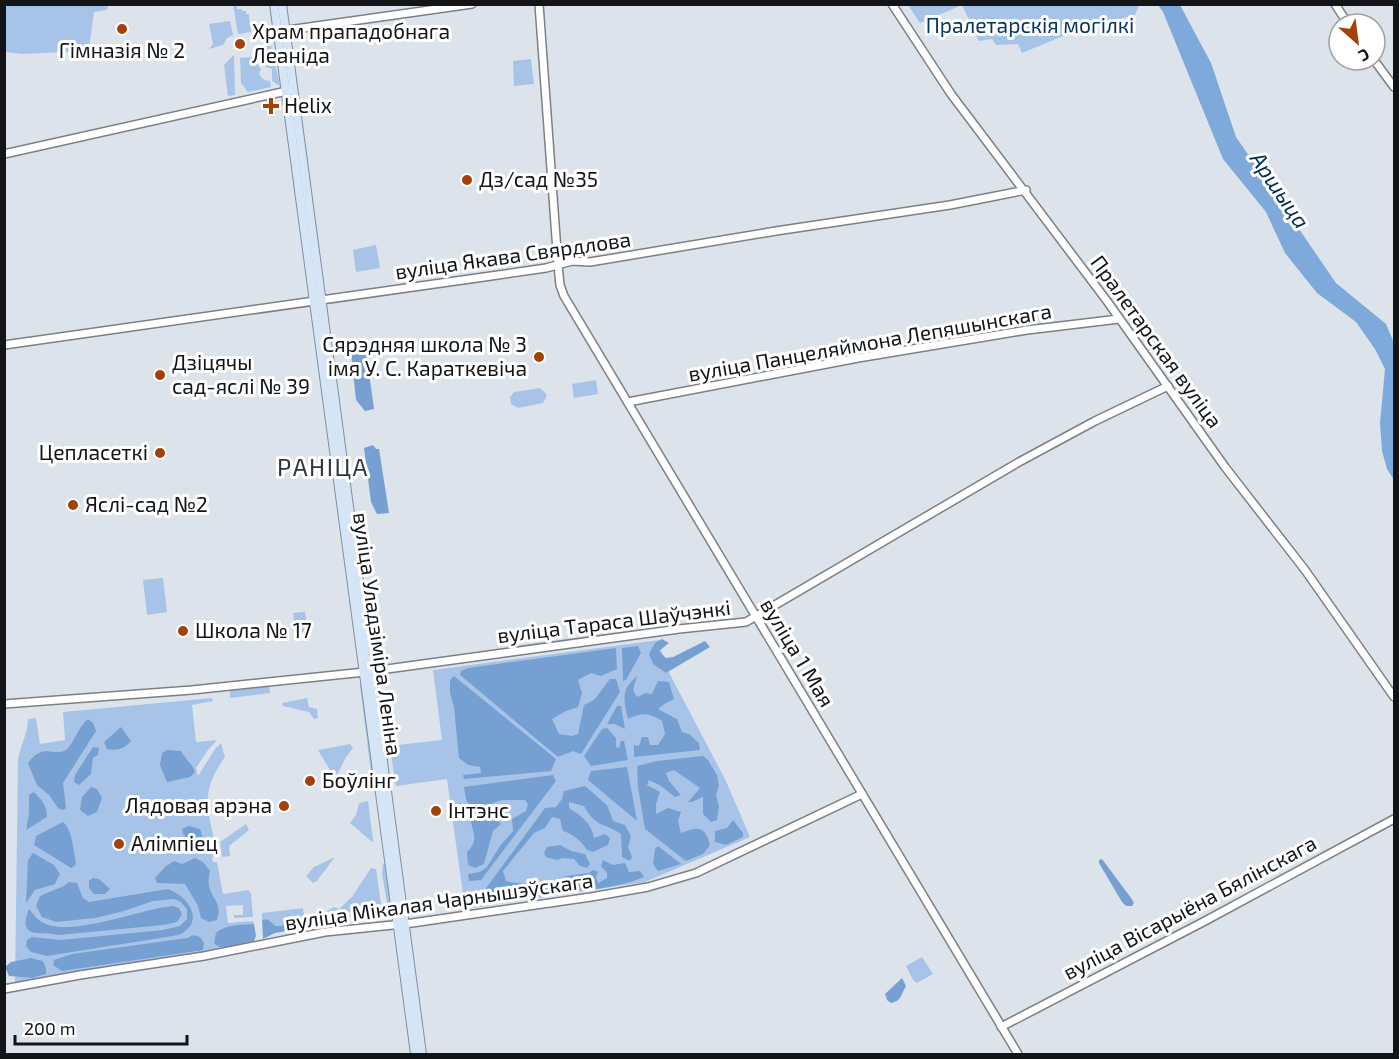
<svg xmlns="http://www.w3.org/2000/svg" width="1399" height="1059" viewBox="0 0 1399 1059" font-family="'Exo 2',sans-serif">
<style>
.green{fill:#a7c4e8}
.forest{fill:#76a0d1}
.water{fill:#7ea9db}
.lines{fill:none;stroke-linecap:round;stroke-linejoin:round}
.secondary-casing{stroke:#7b8087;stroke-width:10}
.primary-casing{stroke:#7f90a4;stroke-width:10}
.secondary{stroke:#fff;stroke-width:7}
.primary{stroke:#d6e5f6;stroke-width:8}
.poi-dot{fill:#a44109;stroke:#fff;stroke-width:2}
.labels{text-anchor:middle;stroke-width:6;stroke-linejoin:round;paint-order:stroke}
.park-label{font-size:21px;fill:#083663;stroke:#fff}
.poi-label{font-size:21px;fill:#121417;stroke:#fff;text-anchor:start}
.street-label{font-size:21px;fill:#121417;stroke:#fff}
.water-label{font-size:22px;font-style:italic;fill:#002b58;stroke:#fff}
.quarter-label{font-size:24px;letter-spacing:1.5px;fill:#30353b;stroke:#fff}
</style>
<rect width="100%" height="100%" fill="#dde3eb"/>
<g class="green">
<path d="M 4,5 L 5,4 L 108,5 L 107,10 L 94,12 L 89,49 L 86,51 L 22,54 L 5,52 Z"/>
<path d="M 233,5 L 237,5 L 237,9 L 242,9 L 242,11 L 246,11 L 246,14 L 249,14 L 251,32 L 238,34 Z"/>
<path d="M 908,5 L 1139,4 L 1139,5 L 1135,15 L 1078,30 L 1022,53 L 1018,44 L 996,45 L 992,39 L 979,41 L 962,5 L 920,23 Z"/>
<path d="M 230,21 L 233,35 L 227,38 L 223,45 L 209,49 L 213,44 L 209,24 Z"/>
<path d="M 268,40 L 270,41 L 280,86 L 272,81 L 272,69 L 264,66 L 255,49 L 260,45 L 262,48 L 266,47 Z"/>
<path d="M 234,55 L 235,95 L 228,96 L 224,65 Z"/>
<path d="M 252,57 L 261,69 L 259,73 C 261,78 264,81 270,81 L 271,87 L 248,92 L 241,83 L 240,58 Z"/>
<path d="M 531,59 L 534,84 L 514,86 L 513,61 Z"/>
<path d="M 376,245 L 380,268 L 356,272 L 353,250 Z"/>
<path d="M 596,380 L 598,394 L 574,398 L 572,384 Z"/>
<path d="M 540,388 L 547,395 L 543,403 L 518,408 L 511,404 L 510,397 L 514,392 Z"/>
<path d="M 163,578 L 167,612 L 147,615 L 143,580 Z"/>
<path d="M 305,612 L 308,632 L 296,633 L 293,613 Z"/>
<path d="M 659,640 L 664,663 L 726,781 L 750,837 L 645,882 L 465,909 L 447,779 L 396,786 L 390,749 L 398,748 L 397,745 L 442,740 L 433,670 Z"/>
<path d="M 363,684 L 377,789 L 373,789 L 360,685 Z"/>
<path d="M 269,685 L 270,693 L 230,698 L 230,689 Z"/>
<path d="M 212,698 L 213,701 L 192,705 L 196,742 L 217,740 L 208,750 L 196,768 L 198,776 L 215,749 L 221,743 L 225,757 C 196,797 211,814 217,856 L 212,857 L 213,862 L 217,862 L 223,894 L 248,890 L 251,893 L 253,917 L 234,918 L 234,915 L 243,915 L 243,905 L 226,906 L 228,923 L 253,921 L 254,924 L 232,926 L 225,938 L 225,949 L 15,983 L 18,759 C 20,750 29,727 28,719 L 36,718 L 40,744 L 65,740 L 63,712 Z"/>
<path d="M 307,698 L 309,707 L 317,709 L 318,718 L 314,719 L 309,712 L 283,706 L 282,703 Z"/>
<path d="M 350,744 L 353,748 L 346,757 L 337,775 L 333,775 L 318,750 Z"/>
<path d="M 368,801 L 373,840 L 372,842 L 350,823 L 356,815 L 359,803 Z"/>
<path d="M 246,824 L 249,830 L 229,846 L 230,856 L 222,857 L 220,842 Z"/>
<path d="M 335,857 L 317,881 L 313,883 L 306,876 L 314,867 Z"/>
<path d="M 387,863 L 393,914 L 389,914 L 382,874 L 383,864 Z"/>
<path d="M 371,868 L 376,869 L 383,918 L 378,918 L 374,908 L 328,915 L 329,927 L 321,928 L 319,916 L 334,907 L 339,909 L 352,897 Z"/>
<path d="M 303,908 L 306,928 L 299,929 L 295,924 L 276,926 L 267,919 L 262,920 L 262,913 Z"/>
<path d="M 922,957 L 933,974 L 917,983 L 913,980 L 906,966 Z"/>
</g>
<g class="forest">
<path d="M 360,342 L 365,344 L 374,409 L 365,411 L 356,400 L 350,344 Z"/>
<path d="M 373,445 L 376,449 L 379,449 L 389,513 L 377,514 L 371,502 L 364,448 Z"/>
<path d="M 662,639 L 669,643 L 659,651 L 666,658 L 673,657 L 705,641 L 710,647 L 666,673 L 653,664 L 649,654 L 655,643 Z"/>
<path d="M 638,646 L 641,653 L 626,680 L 623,681 L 622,648 Z"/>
<path d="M 616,648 L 617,669 L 601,676 L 591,673 L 578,680 L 582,693 L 578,707 L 566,711 L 552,719 L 559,734 L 572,736 L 578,734 L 584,705 L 594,700 L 610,679 L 616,679 L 620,692 L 581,754 L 573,751 L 558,757 L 460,675 L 461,671 L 468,668 Z"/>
<path d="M 454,676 L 556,759 L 551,771 L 464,779 L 463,775 L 481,773 L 480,767 L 468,765 L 459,758 L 454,707 L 450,693 L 450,680 Z"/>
<path d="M 637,676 L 633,690 L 637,697 L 646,693 L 652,694 L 658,681 L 669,682 L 674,699 L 666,703 L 658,709 L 677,719 L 682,732 L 689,734 L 699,743 L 700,750 L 634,757 L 634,745 L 639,746 L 642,737 L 648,737 L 650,745 L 658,745 L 665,734 L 662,721 C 650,713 642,712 628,719 C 624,699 620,691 637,676 Z"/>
<path d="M 617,706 L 621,706 L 625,729 L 615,724 L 607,724 Z"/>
<path d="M 88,719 L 93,723 L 96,731 L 63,783 L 66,808 L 63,810 L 58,808 L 49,795 L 37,785 L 28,763 C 43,742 55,757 66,750 C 73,745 78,727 88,719 Z"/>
<path d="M 121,727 L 131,741 C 124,749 117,751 107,749 L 104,742 Z"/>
<path d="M 607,728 L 616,738 L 616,747 L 619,748 L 621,741 L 624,741 L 628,760 L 591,766 L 584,756 L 602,729 Z"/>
<path d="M 93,747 L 99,748 L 98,755 L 93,758 L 91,774 L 79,785 L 74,782 L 75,775 Z"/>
<path d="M 167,750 L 181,751 C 185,759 192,763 195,772 L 190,777 L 167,782 L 160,765 L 162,753 Z"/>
<path d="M 703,756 L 708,760 L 717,775 L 719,786 L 716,795 L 719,806 L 717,820 L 711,822 L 703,814 L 703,797 L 692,802 L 688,802 L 700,788 L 674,770 L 666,773 L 669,781 L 681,795 L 675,797 L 661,786 L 649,780 L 647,785 L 660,792 L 656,804 L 656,814 L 668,808 L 681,812 L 678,821 L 681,833 C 697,827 705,825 710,845 L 703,854 L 686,861 L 645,829 L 638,787 L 637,766 L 657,761 Z"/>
<path d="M 627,767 L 637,821 L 588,780 L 591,771 Z"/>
<path d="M 553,775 L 556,781 L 481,880 L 469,881 L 468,874 L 480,872 L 487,867 L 500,846 L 513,831 L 512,819 L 526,811 L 528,804 L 525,800 L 502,800 L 490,804 L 488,810 L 501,824 L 493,831 L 484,864 L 475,868 L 468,865 L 467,852 C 483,836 467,830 472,811 L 466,799 L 464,787 Z"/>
<path d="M 585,786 L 607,805 L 613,821 L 625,825 L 631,836 L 628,847 L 632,857 L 630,861 L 622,857 L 621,834 C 603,822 596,828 584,806 L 569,802 L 569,808 C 581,816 591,822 594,838 L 605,834 L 610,838 L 608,845 L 593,852 L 587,850 C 581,841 573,834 563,831 L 560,819 L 552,817 L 545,828 L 534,833 L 503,871 L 506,881 C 520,885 535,881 547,889 L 549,893 C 538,898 510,904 499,902 C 492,901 488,896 484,891 L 545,808 L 556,807 L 562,799 L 564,791 Z"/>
<path d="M 91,787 L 97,789 L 102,798 L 97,812 L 88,816 L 80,810 L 82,797 Z"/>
<path d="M 34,792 C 42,800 47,806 47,817 L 26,830 L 29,813 L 29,795 Z"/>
<path d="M 733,820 L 743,833 L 743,837 L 726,845 L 715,842 L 715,831 L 727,828 Z"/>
<path d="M 63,822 C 73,831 73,850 76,862 L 75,866 L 71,868 L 34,845 L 36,836 Z"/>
<path d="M 189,826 L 200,829 L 204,842 L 192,843 L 183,834 L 182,829 Z"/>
<path d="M 560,845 L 571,851 L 585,854 L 590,864 L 587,868 L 580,866 L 574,859 L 562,858 L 557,860 L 546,857 L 544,853 L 547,847 Z"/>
<path d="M 658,846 L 681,864 L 658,871 L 653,864 L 655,849 Z"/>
<path d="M 33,853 L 54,865 L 60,874 L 55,884 L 35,890 L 26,903 L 28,860 Z"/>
<path d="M 195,858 L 203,862 L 210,871 C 203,897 225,899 217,920 L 209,922 L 201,918 L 198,906 L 185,884 L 157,883 L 155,878 L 165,867 L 174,861 L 182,864 Z"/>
<path d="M 1102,859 L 1131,898 L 1134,903 L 1132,906 L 1126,906 L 1122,902 L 1099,863 L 1099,860 Z"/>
<path d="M 603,860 L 613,865 L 625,863 L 629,872 L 640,871 L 644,877 C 618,888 586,891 558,891 L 552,882 L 566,876 L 589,873 L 593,870 L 598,872 L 596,877 L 598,883 L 607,878 L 607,873 L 601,866 Z"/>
<path d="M 93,878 L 99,879 L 110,889 L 105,894 L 94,894 L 89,888 L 89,881 Z"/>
<path d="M 69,882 L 77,883 L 83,898 L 89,902 L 168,889 C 189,897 206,922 179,935 L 47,956 L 31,952 L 26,946 L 27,940 L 32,937 L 61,940 L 163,930 L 180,926 L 187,919 L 187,909 L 181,902 L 174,899 L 153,901 L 124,911 L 95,918 L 56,922 L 42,917 L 36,906 L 40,896 L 64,886 Z"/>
<path d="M 173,906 L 179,908 L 182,914 L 177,922 L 163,925 L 59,935 C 40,931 17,940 29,909 C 34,915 38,921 46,924 C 75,936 141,909 173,906 Z"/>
<path d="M 267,919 L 276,926 L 296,924 L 299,929 L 275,933 L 263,939 L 262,920 Z"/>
<path d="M 254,924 L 256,936 L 254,941 L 230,947 L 219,947 L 214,943 L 216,933 C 226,924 241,925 254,924 Z"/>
<path d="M 194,935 L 200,937 L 204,943 L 203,950 L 62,971 L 53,965 L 54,960 L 72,954 L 187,938 Z"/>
<path d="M 31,958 L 43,961 L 46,968 L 46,974 L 32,978 L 9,976 L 5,967 L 11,962 Z"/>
<path d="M 902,978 L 906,986 C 901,994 902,1001 891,1003 L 887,1000 L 885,994 Z"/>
</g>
<path class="water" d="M 1158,5 L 1180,5 L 1211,63 L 1236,137 L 1336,283 L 1386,324 L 1394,343 L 1394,480 L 1387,469 L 1382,451 L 1380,423 L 1385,369 L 1375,349 L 1356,322 L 1317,293 L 1285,253 L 1266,212 L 1223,159 L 1163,12 Z"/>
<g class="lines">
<g class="secondary-casing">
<g id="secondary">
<path d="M 539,4 L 558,265 L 560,285 L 564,296 L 1018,1054"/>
<path d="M 892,4 L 951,94 L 1107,301 L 1225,467 L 1305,570 L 1394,697"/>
<path d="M 1335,4 L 1348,24"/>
<path d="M 281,31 L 472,4"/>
<path d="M 1374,60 L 1394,87"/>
<path d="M 4,154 L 291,90"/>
<path d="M 4,345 L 491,276 L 546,268 L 572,261 L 590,262 L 776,231 L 950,205 L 1026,190"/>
<path d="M 628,402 L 858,358 L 1027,330 L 1119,319"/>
<path d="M 4,704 L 192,690 L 365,672 L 679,629 L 746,622 L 1019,462 L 1095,421 L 1168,386"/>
<path d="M 4,989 L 80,975 L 204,956 L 325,932 L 412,923 L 591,897 L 648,887 L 696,873 L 862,794"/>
<path d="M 1001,1027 L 1205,921 L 1394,819"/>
</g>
</g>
<g class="primary-casing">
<g id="primary">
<path d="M 274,4 L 415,1054"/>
<path d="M 282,4 L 422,1054"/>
</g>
</g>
<use href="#secondary" class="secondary"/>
<use href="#primary" class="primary"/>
</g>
<g class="poi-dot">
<circle cx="122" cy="29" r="6"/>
<circle cx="240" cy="44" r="6"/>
<path d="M268 97h6v6h6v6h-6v6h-6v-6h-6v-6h6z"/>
<circle cx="467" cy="180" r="6"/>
<circle cx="539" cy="357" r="6"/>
<circle cx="160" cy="375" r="6"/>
<circle cx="160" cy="453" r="6"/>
<circle cx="73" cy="505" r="6"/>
<circle cx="183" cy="631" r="6"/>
<circle cx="310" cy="781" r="6"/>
<circle cx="284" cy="806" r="6"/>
<circle cx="436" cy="811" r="6"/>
<circle cx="119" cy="844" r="6"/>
</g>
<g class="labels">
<g class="park-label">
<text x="1030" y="33">Пралетарскія могілкі</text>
</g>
<g class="poi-label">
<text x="252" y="39">Храм прападобнага<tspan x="252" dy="24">Леаніда</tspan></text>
<text x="122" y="58" text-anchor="middle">Гімназія № 2</text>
<text x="284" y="113">Helix</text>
<text x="479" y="187">Дз/сад №35</text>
<text x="527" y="352" text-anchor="end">Сярэдняя школа № 3<tspan x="527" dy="24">імя У. С. Караткевіча</tspan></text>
<text x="172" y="370">Дзіцячы<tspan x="172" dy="24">сад-яслі № 39</tspan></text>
<text x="148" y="460" text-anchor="end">Цепласеткі</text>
<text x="85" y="512">Яслі-сад №2</text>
<text x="195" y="638">Школа № 17</text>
<text x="322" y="788">Боўлінг</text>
<text x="272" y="813" text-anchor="end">Лядовая арэна</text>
<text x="448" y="818">Інтэнс</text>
<text x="131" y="851">Алімпіец</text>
</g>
<g class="street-label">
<text transform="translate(513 256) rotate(-8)" y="7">вуліца Якава Свярдлова</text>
<text transform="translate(1156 342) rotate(54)" y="7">Пралетарская вуліца</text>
<text transform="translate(870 343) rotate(-10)" y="7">вуліца Панцеляймона Лепяшынскага</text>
<text transform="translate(614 622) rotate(-7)" y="7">вуліца Тараса Шаўчэнкі</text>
<text transform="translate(377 634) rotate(82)" y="7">вуліца Уладзіміра Леніна</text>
<text transform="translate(797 653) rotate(59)" y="7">вуліца 1 Мая</text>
<text transform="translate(439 902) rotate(-8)" y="7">вуліца Мікалая Чарнышэўскага</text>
<text transform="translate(1190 908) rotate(-28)" y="7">вуліца Вісарыёна Бялінскага</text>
</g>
<g class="water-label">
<text transform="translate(1280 190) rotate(56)" y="8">Аршыца</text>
</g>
<g class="quarter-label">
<text x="323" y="476">РАНІЦА</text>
</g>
</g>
<rect width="1399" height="1059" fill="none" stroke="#121417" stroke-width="12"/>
<g transform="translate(1357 42) rotate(152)"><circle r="28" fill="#ffffff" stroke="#a0a1a2" stroke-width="1.5"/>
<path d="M0-4.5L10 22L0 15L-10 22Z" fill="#a44109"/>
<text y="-9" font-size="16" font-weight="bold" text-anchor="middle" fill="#121417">С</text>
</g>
<path d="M15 1035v9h172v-9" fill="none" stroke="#121417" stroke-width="3"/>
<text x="24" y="1035" font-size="18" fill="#121417" stroke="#ffffff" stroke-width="4.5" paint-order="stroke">200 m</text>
</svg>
